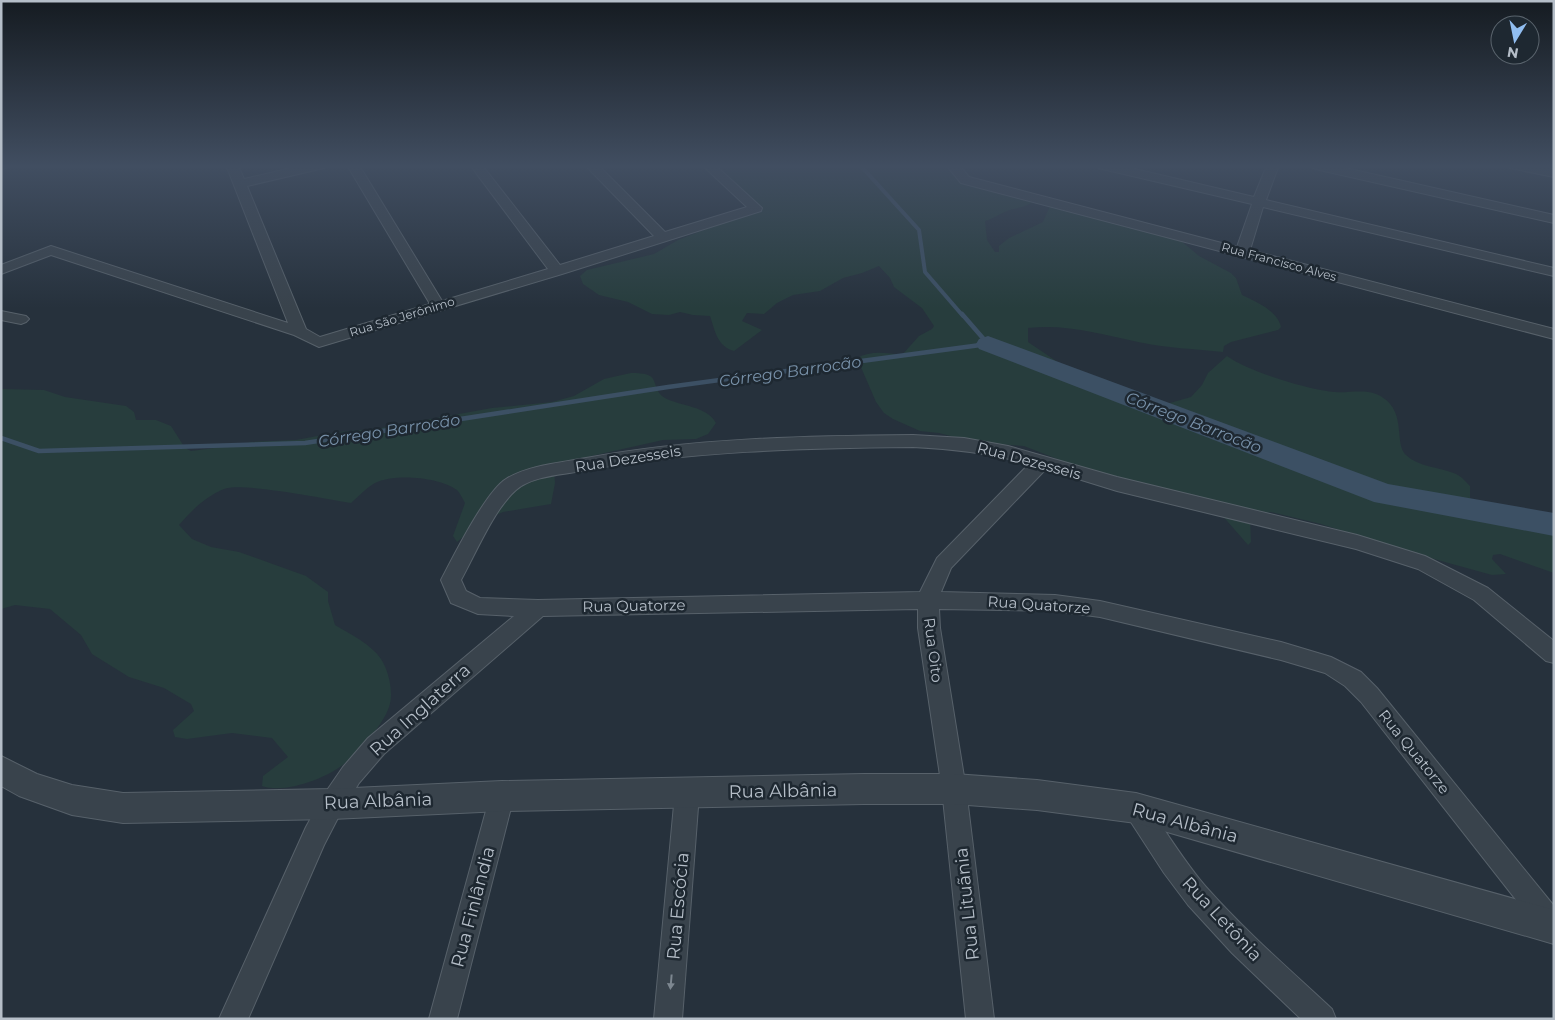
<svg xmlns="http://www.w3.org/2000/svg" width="1555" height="1020" viewBox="0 0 1555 1020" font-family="Montserrat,sans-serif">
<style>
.green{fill:#273d3d}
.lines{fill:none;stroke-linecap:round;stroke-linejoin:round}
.stream-far1{stroke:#3c5064;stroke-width:4}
.stream{stroke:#3c5064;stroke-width:4.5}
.river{fill:#3c5064;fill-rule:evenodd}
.minor-casing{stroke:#57616a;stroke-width:2}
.tertiary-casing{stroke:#57616a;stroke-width:2}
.minor{fill:#39434c;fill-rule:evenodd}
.tertiary{fill:#39434c;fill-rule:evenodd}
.oneway{fill:#7d8790}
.labels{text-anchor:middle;stroke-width:5;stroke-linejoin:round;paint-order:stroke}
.far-street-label{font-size:12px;fill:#b5bec8;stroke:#1e2831}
.street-label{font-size:15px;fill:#b5bec8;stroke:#1e2831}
.water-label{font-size:16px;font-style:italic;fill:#7891a9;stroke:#1e2831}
.near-street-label{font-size:18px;fill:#b5bec8;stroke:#1e2831}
</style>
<rect width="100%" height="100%" fill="#26313c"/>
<g class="green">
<path d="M 723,165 L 956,165 C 978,183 1003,190 1029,199 L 1031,203 C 1024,208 1015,208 1007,211 C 999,214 993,219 985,221 L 987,240 L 995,252 L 999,252 L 999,246 L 1009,238 L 1043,222 L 1050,206 L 1180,240 L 1199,256 L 1231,273 L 1236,278 L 1242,295 C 1256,302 1277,310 1281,327 L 1278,330 L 1231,342 L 1224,346 L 1223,352 C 1195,349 1166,348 1138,342 C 1099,334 1068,324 1028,328 L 1028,342 L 1102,392 L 1125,403 L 1170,403 L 1191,397 L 1202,385 L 1208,373 L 1227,356 C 1247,371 1309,390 1335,392 C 1348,393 1364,389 1376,394 C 1409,408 1393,442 1406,455 C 1418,467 1440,467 1456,474 C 1461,476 1466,482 1470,486 L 1470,499 L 1431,499 L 1429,502 L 1515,517 L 1554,528 L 1554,573 L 1500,554 L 1493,555 L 1492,559 L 1506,574 L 1492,575 L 1405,551 L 1321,524 L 1271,512 L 1250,517 L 1251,542 L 1248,545 L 1221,514 L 1088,471 L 1024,446 L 978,443 L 939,433 L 920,431 L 893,419 L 884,413 L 876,402 L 857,358 C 871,350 887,353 902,355 L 919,336 L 932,329 L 934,326 L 922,308 L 894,287 L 890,278 L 879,266 L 862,273 L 843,278 L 820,291 L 793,295 L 777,303 L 764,314 L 747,313 L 742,321 L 762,330 L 734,351 C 717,346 715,331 710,316 L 693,315 L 680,312 L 669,315 L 652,314 L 628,302 L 599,295 L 583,284 L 580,276 L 587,270 L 654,254 L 678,240 L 740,216 L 753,205 C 751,193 745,194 737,187 C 731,183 725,172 723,165 Z"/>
<path d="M 631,373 C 637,373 645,373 650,376 C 657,380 654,392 665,398 C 680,406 707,406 716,423 L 708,434 L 696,439 L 663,440 L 560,463 L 554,470 L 555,483 L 551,504 L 503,512 L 481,522 L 457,542 L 453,536 L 465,503 C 463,499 460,493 457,490 C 440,477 394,473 375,483 C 366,488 359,496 351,503 C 328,499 241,482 224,489 C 205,497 193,509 179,525 L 192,539 L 211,547 L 239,552 L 306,576 L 328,592 L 328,601 L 335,625 C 350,634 371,644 381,659 C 389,671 394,694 389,707 C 383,725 359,752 344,764 C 325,779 284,794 262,786 L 263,776 L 288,757 L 272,738 L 232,733 L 187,739 L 175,737 L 173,730 L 194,711 L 191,704 L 164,688 L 129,677 L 92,654 L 81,635 L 50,609 L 15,605 L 1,609 L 1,389 L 44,390 L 65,397 L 126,406 L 134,412 L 136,420 L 156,420 L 171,426 L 185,448 L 191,451 L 214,448 L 224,445 L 235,446 L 251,442 L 296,440 L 339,432 L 381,428 L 492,408 L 552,402 L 574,396 L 604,379 Z"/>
</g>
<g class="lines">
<path class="stream-far1" d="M 860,165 L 919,230 L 925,272 L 963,316"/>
<g class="stream">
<path d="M 962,314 L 988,344"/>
<path d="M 1,438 L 39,451 L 305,443 L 668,387 L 988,344"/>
</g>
<path class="river" d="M 988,336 L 1388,484 L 1554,513 L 1554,536 L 1374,502 L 979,349 L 976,344 L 979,339 Z"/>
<g class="minor-casing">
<g id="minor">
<path d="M 1,165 L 11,165 L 1,170 Z"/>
<path d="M 226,165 L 238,165 L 244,179 L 304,165 L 326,165 L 324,168 L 247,186 L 306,329 L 320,337 L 430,304 L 347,165 L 359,165 L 442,301 L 548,269 L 470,165 L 482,165 L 560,265 L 654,236 L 585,165 L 598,165 L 665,232 L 747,207 L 702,165 L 715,165 L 762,208 L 761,211 L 562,274 L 319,347 L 294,335 L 51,255 L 1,274 L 1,265 L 51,246 L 288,323 Z"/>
<path d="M 946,165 L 959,165 L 969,177 L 1237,247 L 1252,204 L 1098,168 L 1096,165 L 1118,165 L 1254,197 L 1267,165 L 1279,165 L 1266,200 L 1554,268 L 1554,276 L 1263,207 L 1250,250 L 1554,329 L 1554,339 L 961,183 Z"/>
<path d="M 1309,165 L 1332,165 L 1554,215 L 1554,223 L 1315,169 Z"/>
<path d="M 1508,165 L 1533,165 L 1554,169 L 1554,177 L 1510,168 Z"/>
<path d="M 1,311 L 26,316 L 29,319 L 26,322 L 21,324 L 1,320 Z"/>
<path d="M 913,435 L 964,438 L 1008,446 L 1117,477 L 1357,535 L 1425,556 L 1488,588 L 1554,641 L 1554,663 L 1546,661 L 1474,600 L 1418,569 L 1356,549 L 1117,491 L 1046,469 L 951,568 L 941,592 L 1055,595 L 1100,601 L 1281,642 L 1331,657 L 1361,672 L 1377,688 L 1554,906 L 1554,936 L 1551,937 L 1542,933 L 1361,702 L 1345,686 L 1325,673 L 1281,660 L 1100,617 L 1055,611 L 939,609 L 940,628 L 966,789 L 994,1019 L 966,1019 L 942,789 L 918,628 L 918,609 L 543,616 L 384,754 L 359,783 L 341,812 L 324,845 L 248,1019 L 219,1019 L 306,827 L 323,796 L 343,767 L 368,738 L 514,616 L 478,614 L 451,603 L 441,580 C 453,557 486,491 506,479 C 529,465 559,463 586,458 C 694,438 803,436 913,435 ZM 913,447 C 953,449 991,453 1029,464 L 937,558 L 920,592 L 538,600 L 480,598 L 466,591 L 461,580 C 476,553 494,509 516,490 C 532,476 561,475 581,471 C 691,451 802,448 913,447 Z"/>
<path d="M 687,782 L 696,786 L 699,794 L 682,1019 L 654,1019 L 675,794 L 678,786 Z"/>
<path d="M 502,784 L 511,788 L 514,796 L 457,1019 L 429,1019 L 490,796 L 493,788 Z"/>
<path d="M 1136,796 L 1145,800 C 1164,829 1183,860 1206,887 C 1245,931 1289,969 1332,1009 L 1336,1019 L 1301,1019 L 1232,953 L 1188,905 L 1164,873 L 1127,816 L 1124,808 L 1127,800 Z"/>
</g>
</g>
<g class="tertiary-casing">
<path id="tertiary" d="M 1,756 L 37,774 L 72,785 L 123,793 L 332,789 L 502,781 L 864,774 L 954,774 L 1037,780 L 1136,793 L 1554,910 L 1554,944 L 1136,823 L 1037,810 L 954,804 L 864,804 L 502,811 L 332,819 L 123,823 L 72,815 L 19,796 L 1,786 Z"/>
</g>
<use href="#minor" class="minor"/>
<use href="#tertiary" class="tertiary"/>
</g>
<defs><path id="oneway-solid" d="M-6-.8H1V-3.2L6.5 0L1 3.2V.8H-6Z" transform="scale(1.25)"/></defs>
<use class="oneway" href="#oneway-solid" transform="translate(671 982) rotate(95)"/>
<linearGradient id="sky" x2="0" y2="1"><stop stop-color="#151b21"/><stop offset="0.54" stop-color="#414e61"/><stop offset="1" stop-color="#414e61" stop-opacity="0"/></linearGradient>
<rect width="1555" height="308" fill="url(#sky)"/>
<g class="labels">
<g class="far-street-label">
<text transform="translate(1279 262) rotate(15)" y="4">Rua Francisco Alves</text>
<text transform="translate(402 317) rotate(-17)" y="4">Rua São Jerônimo</text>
</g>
<g class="street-label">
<text transform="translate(628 459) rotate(-9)" y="5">Rua Dezesseis</text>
<text transform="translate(1029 461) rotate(15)" y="5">Rua Dezesseis</text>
<text transform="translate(1039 605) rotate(4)" y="5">Rua Quatorze</text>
<text transform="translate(634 606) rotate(-1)" y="5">Rua Quatorze</text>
<text transform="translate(933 650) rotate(83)" y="5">Rua Oito</text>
<text transform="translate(1414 752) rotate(51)" y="5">Rua Quatorze</text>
</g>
<g class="water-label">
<text transform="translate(790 371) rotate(-8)" y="6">Córrego Barrocão</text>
<text transform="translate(1194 422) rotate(21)" y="6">Córrego Barrocão</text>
<text transform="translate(389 430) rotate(-9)" y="6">Córrego Barrocão</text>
</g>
<g class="near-street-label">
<text transform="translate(420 710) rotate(-42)" y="6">Rua Inglaterra</text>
<text transform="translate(783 791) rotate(-1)" y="6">Rua Albânia</text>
<text transform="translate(378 801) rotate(-2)" y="6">Rua Albânia</text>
<text transform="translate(1185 823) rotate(15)" y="6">Rua Albânia</text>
<text transform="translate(967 904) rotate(-96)" y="6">Rua Lituãnia</text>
<text transform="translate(678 906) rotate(-85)" y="6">Rua Escócia</text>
<text transform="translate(473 907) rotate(-75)" y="6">Rua Finlândia</text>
<text transform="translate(1222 919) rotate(47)" y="6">Rua Letônia</text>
</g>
</g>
<rect width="1555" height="1020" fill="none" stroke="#b5bec8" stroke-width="5"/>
<g transform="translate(1515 40) rotate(190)"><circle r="24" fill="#1e2831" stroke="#5a646d"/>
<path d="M0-4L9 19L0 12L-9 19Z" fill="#91bef1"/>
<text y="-8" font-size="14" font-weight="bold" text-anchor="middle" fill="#b5bec8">N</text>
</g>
</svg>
